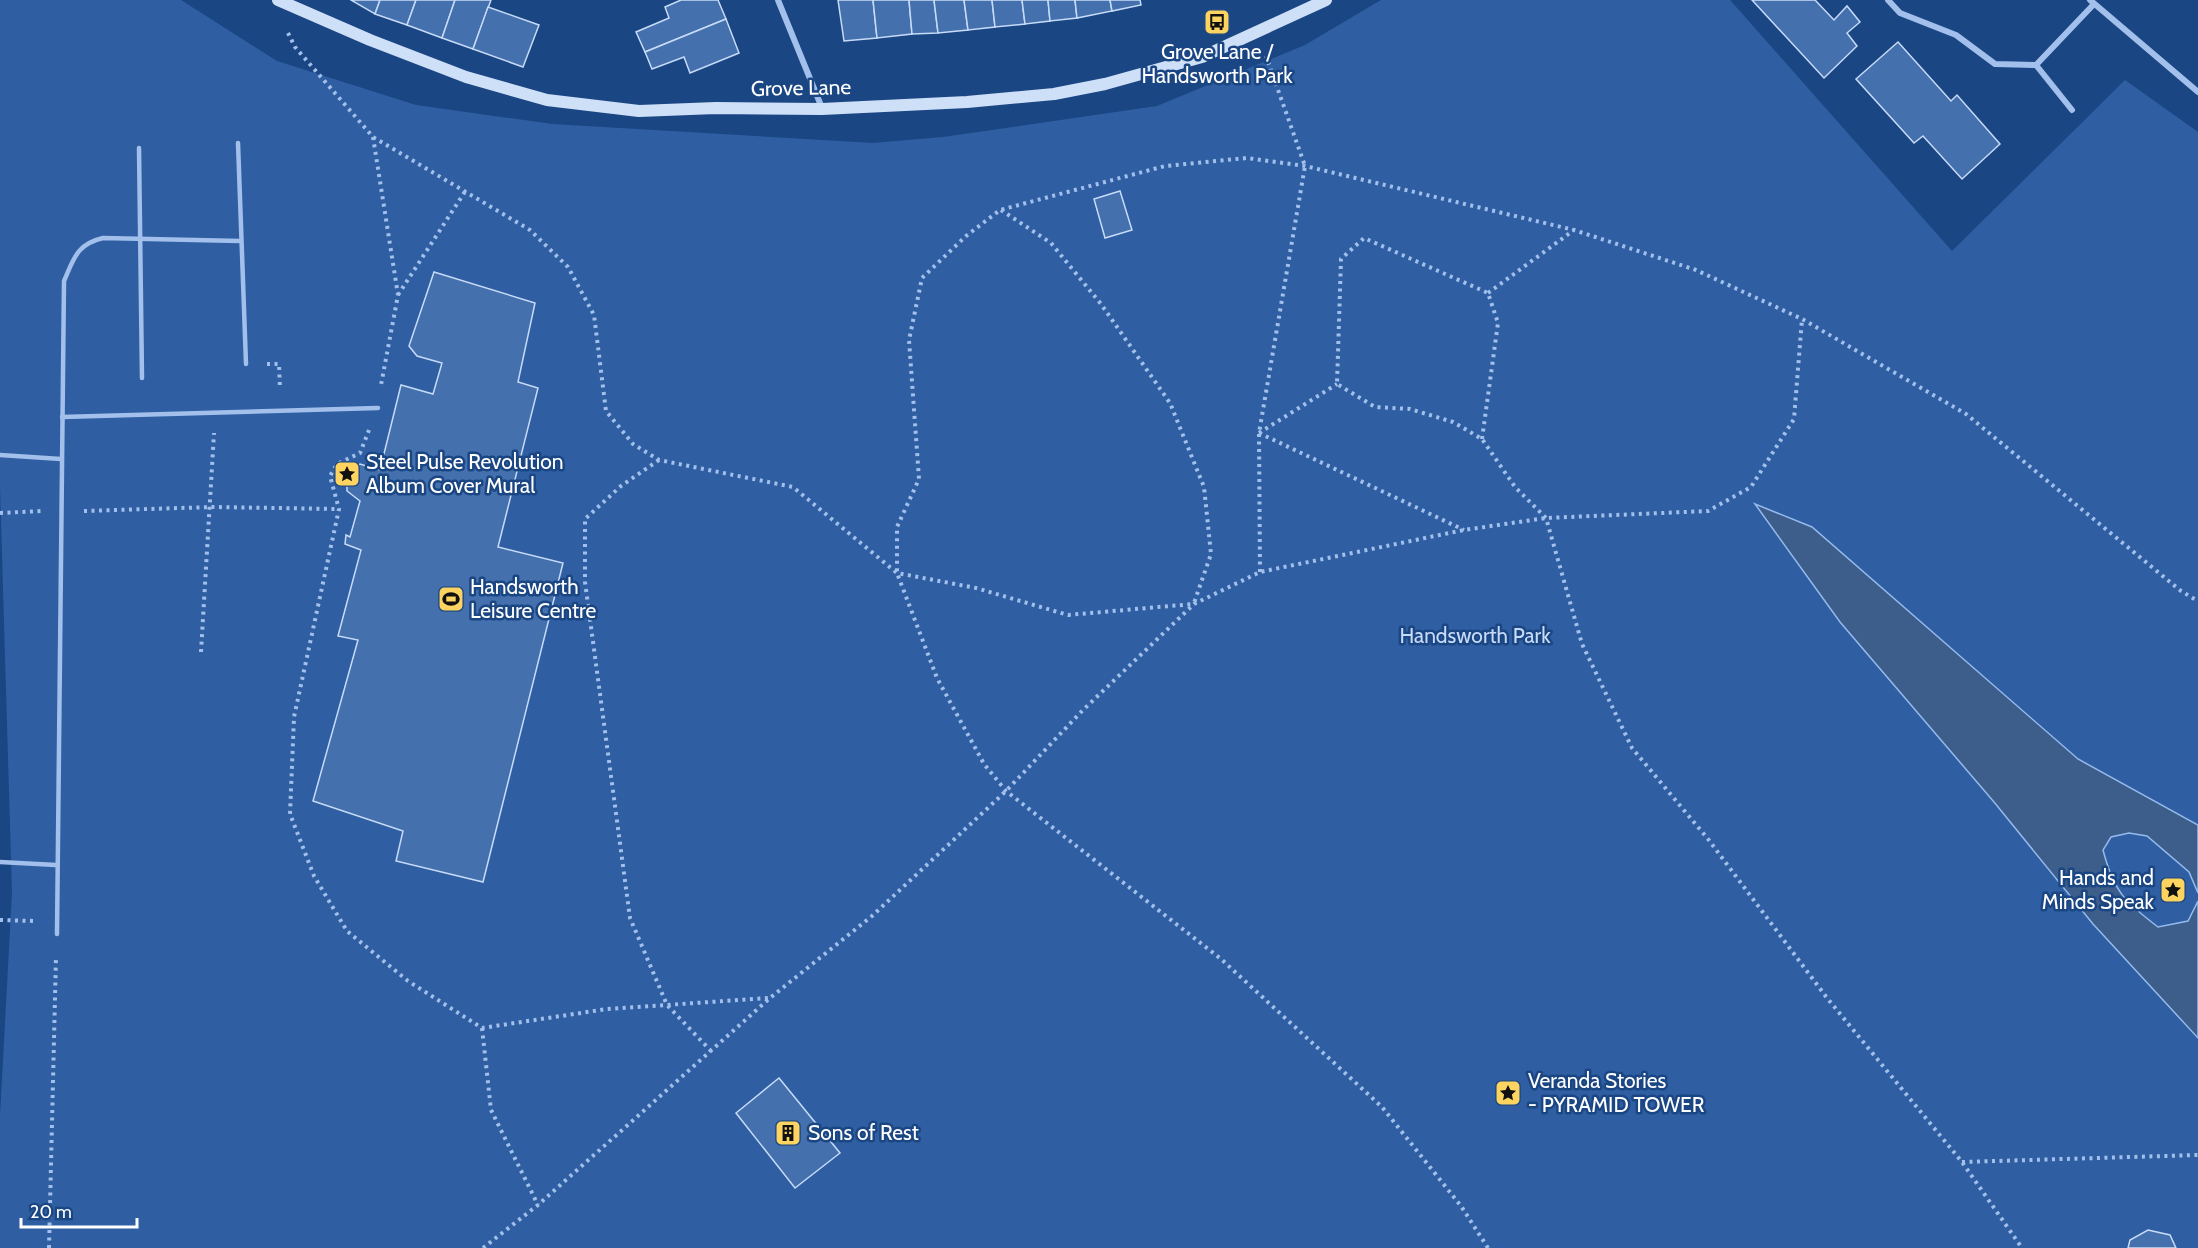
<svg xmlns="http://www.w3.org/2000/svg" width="2198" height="1248" viewBox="0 0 2198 1248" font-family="Cabin,sans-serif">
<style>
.green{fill:#2f5fa2}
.water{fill:#3d5d8b;stroke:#95bbed;stroke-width:1.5}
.building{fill:#4470ad;stroke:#c7dbf8;stroke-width:1.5}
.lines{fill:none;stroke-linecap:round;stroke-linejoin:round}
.path{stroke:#a2c0eb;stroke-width:4;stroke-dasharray:3 4.5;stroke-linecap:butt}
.lane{stroke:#a2c0eb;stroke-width:4.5}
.street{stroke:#a2c0eb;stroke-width:6}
.secondary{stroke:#cedff8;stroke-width:12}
.labels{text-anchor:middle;stroke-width:5;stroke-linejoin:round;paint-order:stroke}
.poi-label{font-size:21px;fill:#fff;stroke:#1b4684;text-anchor:start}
.street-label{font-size:21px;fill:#fff;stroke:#1b4684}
.park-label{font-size:21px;fill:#c7dbf8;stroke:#1b4684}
</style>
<rect width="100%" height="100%" fill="#1b4684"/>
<path class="green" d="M 0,0 L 181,0 L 277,61 L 416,105 L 552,124 L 873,143 L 943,137 L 1157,106 L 1305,45 L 1381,0 L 1730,0 L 1952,251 L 2125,80 L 2198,132 L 2198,1248 L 0,1248 L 0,1116 L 12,893 L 0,486 Z"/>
<path class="water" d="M 1755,504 L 1812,527 L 2078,759 L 2198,825 L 2198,893 L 2189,872 L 2147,836 L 2129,833 L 2111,837 L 2103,850 C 2114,892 2125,902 2158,927 L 2188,921 L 2198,901 L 2198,1038 L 2093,924 L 1994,802 L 1840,622 Z"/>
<g class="building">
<path d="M 351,0 L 380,0 L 375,14 Z"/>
<path d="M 380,0 L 416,0 L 407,25 L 375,14 Z"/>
<path d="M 416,0 L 455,0 L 442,38 L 407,25 Z"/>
<path d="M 455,0 L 491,0 L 473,49 L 442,38 Z"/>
<path d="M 681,0 L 718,0 L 726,19 L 645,52 L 636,32 L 669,18 L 665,7 Z"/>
<path d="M 838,0 L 873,0 L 877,38 L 844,41 Z"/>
<path d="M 873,0 L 909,0 L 912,34 L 877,38 Z"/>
<path d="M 909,0 L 934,0 L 938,33 L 912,34 Z"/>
<path d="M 934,0 L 964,0 L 968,30 L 938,33 Z"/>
<path d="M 964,0 L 992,0 L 995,27 L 968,30 Z"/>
<path d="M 992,0 L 1022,0 L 1025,24 L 995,27 Z"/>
<path d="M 1022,0 L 1048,0 L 1050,21 L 1025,24 Z"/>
<path d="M 1048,0 L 1075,0 L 1077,18 L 1050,21 Z"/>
<path d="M 1075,0 L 1110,0 L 1112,11 L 1077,18 Z"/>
<path d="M 1110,0 L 1140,0 L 1141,5 L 1112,11 Z"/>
<path d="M 1752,0 L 1815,0 L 1834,20 L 1847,6 L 1860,22 L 1847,33 L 1857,46 L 1824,78 Z"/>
<path d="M 488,7 L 539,25 L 523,67 L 473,49 Z"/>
<path d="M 726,19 L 739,53 L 690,73 L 684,57 L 652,69 L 645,52 Z"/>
<path d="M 1898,42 L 1951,101 L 1957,95 L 2000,144 L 1962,179 L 1923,136 L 1914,143 L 1856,79 Z"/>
<path d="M 1120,191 L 1132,230 L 1105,238 L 1094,199 Z"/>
<path d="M 434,272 L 535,303 L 518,382 L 538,388 L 498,547 L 563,563 L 483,882 L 396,861 L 403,831 L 313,801 L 358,640 L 338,636 L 361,550 L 345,544 L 346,535 L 350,537 L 360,501 L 347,491 L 347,474 L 360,464 L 380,470 L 401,385 L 433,394 L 442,363 L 417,356 L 409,346 Z"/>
<path d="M 779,1078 L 840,1153 L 795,1188 L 736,1113 Z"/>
<path d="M 2148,1230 L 2170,1235 L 2176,1248 L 2128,1248 L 2130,1240 Z"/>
</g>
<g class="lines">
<g class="path">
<path d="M 288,33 L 295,47 L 373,137 L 530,230 L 568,267 L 594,315 L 606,411 L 633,444 L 659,460 L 793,487 L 897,573 L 976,588 L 1068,615 L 1193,604"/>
<path d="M 373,137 L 398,295 L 381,385"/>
<path d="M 1001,210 L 1051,243 L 1101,304 L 1170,403 L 1204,487 L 1211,554 L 1194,603"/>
<path d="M 1488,293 L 1574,230"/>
<path d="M 398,295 L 466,190"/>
<path d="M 267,364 L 279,364 L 280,389"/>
<path d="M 369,430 L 360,453 L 337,464 L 330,476 L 339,509 L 294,717 L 290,814 L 314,876 L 347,931 L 408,981 L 482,1028 L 607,1009 L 769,998"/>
<path d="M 1259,433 L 1464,530"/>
<path d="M 1259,433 L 1337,384"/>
<path d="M 1482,439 L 1498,323 L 1488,293 L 1364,238 L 1341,259 L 1337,384 L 1375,407 L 1410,409 L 1453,422 L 1482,439 L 1515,487 L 1546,518 L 1582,644 L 1632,748 L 1708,839 L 1827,998 L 1962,1162 L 2022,1248"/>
<path d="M 659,460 L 621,486 L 585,519 L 585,582 L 630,918 L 667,1005 L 712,1052"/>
<path d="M 84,511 L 212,507 L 339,509"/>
<path d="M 0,513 L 41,511"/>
<path d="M 1260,572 L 1259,433 L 1305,166 L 1266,56"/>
<path d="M 201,652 L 214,433"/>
<path d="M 0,920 L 35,921"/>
<path d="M 482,1028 L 491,1110 L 538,1205"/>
<path d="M 1962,1162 L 2198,1155"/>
<path d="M 49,1248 L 56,956"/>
<path d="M 483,1248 L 538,1205 L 770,998 L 872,916 L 1006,791 L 1083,710 L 1194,604 L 1260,572 L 1464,530 L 1546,518 L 1708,511 L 1751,487 L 1794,419 L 1802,319"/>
<path d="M 1488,1248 L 1461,1206 L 1382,1107 L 1221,959 L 1006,791 L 984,764 L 937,678 L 897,573 L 897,527 L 919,479 L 909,340 L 922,278 L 966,236 L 1000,210 L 1165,166 L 1247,158 L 1305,166 L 1574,230 L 1696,270 L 1802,319 L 1966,414 L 2181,591 L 2198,601"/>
</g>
<g class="lane">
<path d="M 238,143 L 246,364"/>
<path d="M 139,148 L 142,378"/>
<path d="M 62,417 L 378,408"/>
<path d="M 0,455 L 61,459"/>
<path d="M 0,862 L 56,865"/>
<path d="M 57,934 L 64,281 C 74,258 77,244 103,238 L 240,241"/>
</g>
<g class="street">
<path d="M 778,0 L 822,108"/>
<path d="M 1888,0 L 1900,13 L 1956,35 L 1995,64 L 2036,65 L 2072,110"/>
<path d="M 2090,0 L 2198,92"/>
<path d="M 2036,65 L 2094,4"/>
</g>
<path class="secondary" d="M 278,0 L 370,40 L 466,77 L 547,100 L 639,111 L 716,108 L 822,109 L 967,102 L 1054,94 L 1105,84 L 1202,57 L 1326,0"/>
</g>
<defs>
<g id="bus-square" transform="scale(1.35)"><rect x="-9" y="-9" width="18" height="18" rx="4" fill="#fcd45f" stroke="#1b4684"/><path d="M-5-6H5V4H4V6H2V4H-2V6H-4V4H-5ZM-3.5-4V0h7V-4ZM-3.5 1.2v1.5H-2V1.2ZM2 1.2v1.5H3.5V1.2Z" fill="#111"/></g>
<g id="sight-square" transform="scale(1.35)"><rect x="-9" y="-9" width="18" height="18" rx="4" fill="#fcd45f" stroke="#1b4684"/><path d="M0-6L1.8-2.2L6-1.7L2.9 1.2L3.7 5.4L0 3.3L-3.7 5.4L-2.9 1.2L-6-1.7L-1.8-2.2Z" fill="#111"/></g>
<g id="stadium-square" transform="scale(1.35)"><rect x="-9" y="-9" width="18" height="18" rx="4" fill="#fcd45f" stroke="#1b4684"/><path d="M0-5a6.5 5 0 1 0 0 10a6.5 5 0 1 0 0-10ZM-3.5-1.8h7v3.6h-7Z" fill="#111"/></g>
<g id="building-square" transform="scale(1.35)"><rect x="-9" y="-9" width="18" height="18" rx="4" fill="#fcd45f" stroke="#1b4684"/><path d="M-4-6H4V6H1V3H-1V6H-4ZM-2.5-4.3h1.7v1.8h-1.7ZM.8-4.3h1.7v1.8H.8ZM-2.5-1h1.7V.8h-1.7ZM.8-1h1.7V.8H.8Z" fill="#111"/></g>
</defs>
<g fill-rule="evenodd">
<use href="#bus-square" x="1217" y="22"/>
<use href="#sight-square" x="347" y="474"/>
<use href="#stadium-square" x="451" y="599"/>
<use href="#sight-square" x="2173" y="890"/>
<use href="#sight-square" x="1508" y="1093"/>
<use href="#building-square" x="788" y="1133"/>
</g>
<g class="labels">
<g class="poi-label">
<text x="1217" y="59" text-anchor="middle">Grove Lane /<tspan x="1217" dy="24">Handsworth Park</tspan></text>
<text x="366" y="469">Steel Pulse Revolution<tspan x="366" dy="24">Album Cover Mural</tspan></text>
<text x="470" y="594">Handsworth<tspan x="470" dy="24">Leisure Centre</tspan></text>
<text x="2154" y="885" text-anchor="end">Hands and<tspan x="2154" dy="24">Minds Speak</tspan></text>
<text x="1528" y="1088">Veranda Stories<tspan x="1528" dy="24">- PYRAMID TOWER</tspan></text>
<text x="808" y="1140">Sons of Rest</text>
</g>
<g class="street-label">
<text transform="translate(801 88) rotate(-1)" y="7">Grove Lane</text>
</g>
<g class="park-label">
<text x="1475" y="643">Handsworth Park</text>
</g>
</g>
<path d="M21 1218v9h116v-9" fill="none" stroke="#ffffff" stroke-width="3"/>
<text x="30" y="1218" font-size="18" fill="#ffffff" stroke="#1b4684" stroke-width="4.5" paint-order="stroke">20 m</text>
</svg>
